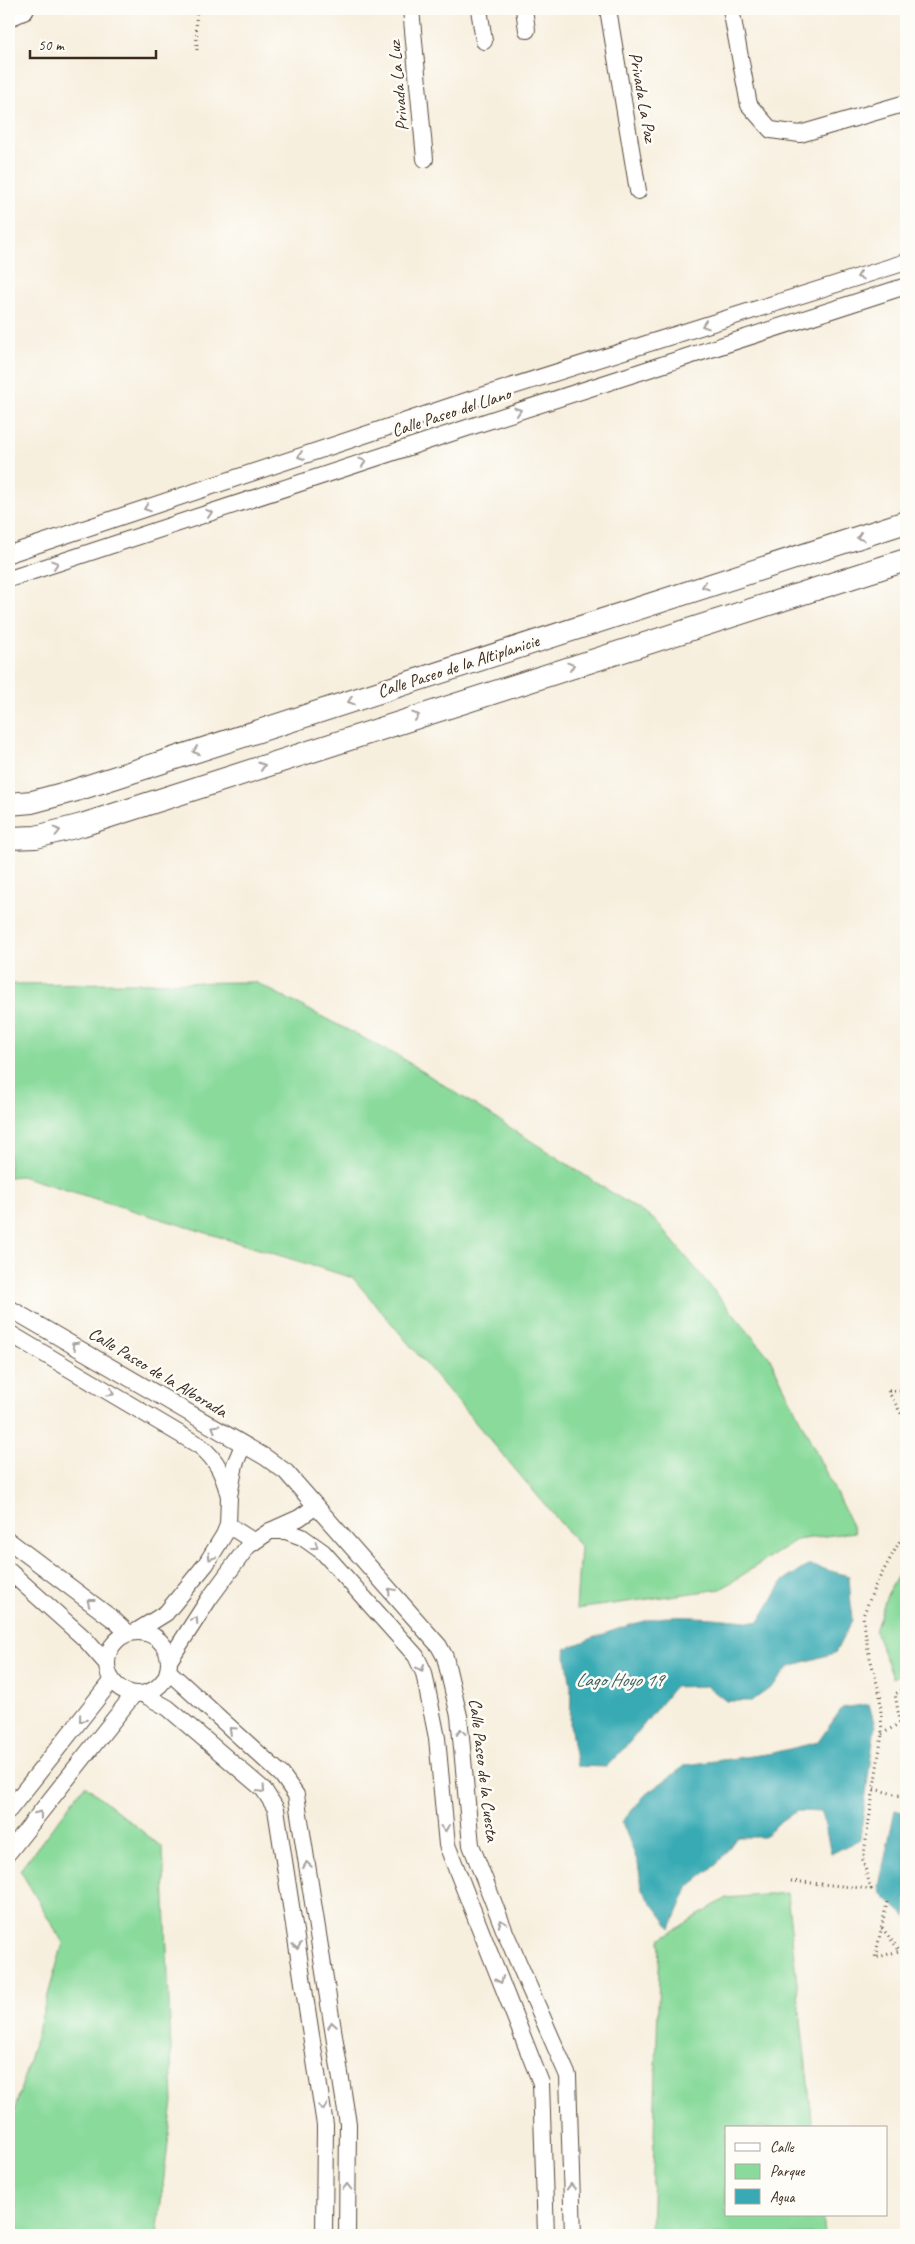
<svg xmlns="http://www.w3.org/2000/svg" width="915" height="2244" viewBox="0 0 915 2244" font-family="Caveat,sans-serif">
<style>
.green{fill:#89da9b;stroke:#62825c}
.water{fill:#39aab4;stroke:#3a6a69}
.lines{fill:none;stroke-linecap:round;stroke-linejoin:round}
.street-casing{stroke:#57483b;stroke-width:18}
.secondary-casing{stroke:#57483b;stroke-width:24}
.path{stroke:#57483b;stroke-width:3;stroke-dasharray:1 4;stroke-linecap:butt}
.street{stroke:#fff;stroke-width:16}
.secondary{stroke:#fff;stroke-width:22}
.oneway{stroke:#a79f9a}
.labels{text-anchor:middle;stroke-width:5;stroke-linejoin:round;paint-order:stroke}
.street-label{font-size:18px;fill:#3b2a1e;stroke:#fdfcf7}
.water-label{font-size:19px;font-style:italic;fill:#3a5d5a;stroke:#fdfcf7}
</style>
<rect width="100%" height="100%" fill="#fdfcf7"/>
<filter id="ink" filterUnits="userSpaceOnUse"><feTurbulence type="fractalNoise" baseFrequency=".02" numOctaves="2"/><feDisplacementMap in="SourceGraphic" scale="10" xChannelSelector="R" yChannelSelector="G"/><feConvolveMatrix kernelMatrix="1 2 1 2 8 2 1 2 1" color-interpolation-filters="sRGB"/></filter>
<filter id="wash" filterUnits="userSpaceOnUse"><feTurbulence type="fractalNoise" baseFrequency=".0096" numOctaves="4" result="noise"/><feDisplacementMap in="SourceGraphic" scale="20" xChannelSelector="R" yChannelSelector="G"/><feGaussianBlur stdDeviation="1.12" result="paint"/><feColorMatrix in="noise" values="0 0 0 0 0 0 0 0 0 0 0 0 0 0 0 0 0 1.4 0 .05"/><feComposite in="paint" operator="in"/></filter>
<g filter="url(#wash)">
<rect width="100%" height="100%" fill="#f7efde"/>
<g class="green">
<path d="M 255,982 L 400,1057 L 656,1221 L 770,1358 L 855,1532 L 796,1540 L 721,1589 L 576,1609 L 580,1546 L 353,1278 L 21,1176 L 9,1177 L 9,984 Z"/>
<path d="M 906,1560 L 906,1672 L 893,1678 L 875,1631 L 887,1595 Z"/>
<path d="M 85,1785 L 163,1848 L 173,2102 L 157,2235 L 9,2235 L 9,2140 L 12,2119 L 63,1943 L 20,1870 Z"/>
<path d="M 787,1893 L 813,2128 L 726,2128 L 726,2215 L 823,2215 L 825,2235 L 651,2235 L 660,1939 L 726,1898 Z"/>
</g>
<g class="water">
<path d="M 809,1565 L 849,1576 L 852,1620 L 835,1653 L 790,1666 L 773,1686 L 752,1701 L 726,1701 L 707,1686 L 674,1687 L 629,1743 L 606,1767 L 577,1766 L 570,1725 L 571,1687 L 565,1649 C 593,1638 622,1626 652,1619 C 680,1613 730,1620 759,1622 L 783,1581 Z"/>
<path d="M 869,1704 L 875,1726 L 860,1839 L 831,1854 L 822,1812 L 797,1811 L 782,1820 L 764,1837 L 737,1837 L 717,1864 L 689,1886 L 671,1928 L 642,1890 L 638,1863 L 622,1822 L 646,1794 L 686,1765 L 773,1753 L 818,1742 L 842,1708 Z"/>
<path d="M 895,1810 L 906,1813 L 906,1917 L 882,1894 L 879,1886 Z"/>
</g>
</g>
<g filter="url(#ink)">
<g class="lines">
<g class="street-casing">
<g id="street">
<path d="M 411,9 L 425,159"/>
<path d="M 479,9 L 484,41"/>
<path d="M 524,9 L 527,30"/>
<path d="M 608,9 L 638,191"/>
<path d="M 731,9 L 749,105 L 771,130 L 800,134 L 906,103"/>
<path d="M 9,554 L 472,399 L 906,262"/>
<path d="M 9,579 L 482,423 L 906,286"/>
<path d="M 9,1308 L 265,1457 L 286,1472 L 439,1646 L 445,1657 L 459,1716 L 471,1845 L 505,1932 L 568,2076 L 573,2235"/>
<path d="M 9,1333 L 200,1446 C 218,1461 223,1474 229,1496"/>
<path d="M 228,1525 L 253,1541"/>
<path d="M 270,1531 L 286,1531 L 302,1537 L 323,1552 L 416,1656 L 424,1673 L 437,1738 L 447,1845 L 541,2083 L 546,2235"/>
<path d="M 9,1541 L 114,1620 L 128,1633"/>
<path d="M 9,1571 L 84,1638 L 107,1664"/>
<path d="M 137,1631 L 166,1613 L 206,1564 L 224,1535 L 228,1525 L 229,1496 L 235,1464 L 243,1445"/>
<circle cx="138" cy="1663" r="31"/>
<path d="M 169,1661 L 209,1599 L 248,1546 L 270,1531 L 299,1518 L 315,1507"/>
<path d="M 168,1671 L 282,1775 L 296,1795 L 348,2124 L 347,2235"/>
<path d="M 143,1694 L 168,1708 L 264,1790 L 276,1809 L 325,2125 L 324,2235"/>
<path d="M 9,1810 L 112,1680"/>
<path d="M 9,1852 L 134,1694"/>
</g>
</g>
<g class="secondary-casing">
<g id="secondary">
<path d="M 9,15 L 23,9"/>
<path d="M 9,804 L 32,802 L 73,791 L 906,522"/>
<path d="M 9,838 L 36,837 L 82,825 L 906,560"/>
</g>
</g>
<g class="path">
<path d="M 196,9 L 197,51"/>
<path d="M 888,1391 L 906,1422"/>
<path d="M 889,1391 L 906,1391"/>
<path d="M 906,1688 L 895,1694 L 900,1723 L 906,1729"/>
<path d="M 882,1734 L 900,1723"/>
<path d="M 874,1789 L 906,1797"/>
<path d="M 791,1881 L 871,1889 L 863,1860 L 882,1734 L 880,1695 L 868,1650 L 863,1616 L 875,1586 L 906,1530"/>
<path d="M 887,1902 L 875,1958 L 906,1949"/>
<path d="M 882,1928 L 900,1951"/>
</g>
<use href="#street" class="street"/>
<use href="#secondary" class="secondary"/>
</g>
<defs><path id="oneway-chevron" d="M-2-3.5L2.5 0L-2 3.5" fill="none" stroke-width="1.6" stroke-linecap="round" stroke-linejoin="round" transform="scale(1.25)"/></defs>
<g class="oneway">
<use href="#oneway-chevron" transform="translate(860 276) rotate(162)"/>
<use href="#oneway-chevron" transform="translate(705 325) rotate(162)"/>
<use href="#oneway-chevron" transform="translate(518 411) rotate(-18)"/>
<use href="#oneway-chevron" transform="translate(301 456) rotate(161)"/>
<use href="#oneway-chevron" transform="translate(363 462) rotate(-18)"/>
<use href="#oneway-chevron" transform="translate(147 508) rotate(161)"/>
<use href="#oneway-chevron" transform="translate(209 513) rotate(-18)"/>
<use href="#oneway-chevron" transform="translate(860 537) rotate(162)"/>
<use href="#oneway-chevron" transform="translate(55 564) rotate(-18)"/>
<use href="#oneway-chevron" transform="translate(705 586) rotate(162)"/>
<use href="#oneway-chevron" transform="translate(571 666) rotate(-18)"/>
<use href="#oneway-chevron" transform="translate(351 701) rotate(162)"/>
<use href="#oneway-chevron" transform="translate(416 716) rotate(-18)"/>
<use href="#oneway-chevron" transform="translate(196 751) rotate(162)"/>
<use href="#oneway-chevron" transform="translate(262 766) rotate(-18)"/>
<use href="#oneway-chevron" transform="translate(57 831) rotate(-14)"/>
<use href="#oneway-chevron" transform="translate(75 1345) rotate(-149)"/>
<use href="#oneway-chevron" transform="translate(111 1393) rotate(31)"/>
<use href="#oneway-chevron" transform="translate(215 1428) rotate(-149)"/>
<use href="#oneway-chevron" transform="translate(315 1546) rotate(35)"/>
<use href="#oneway-chevron" transform="translate(211 1557) rotate(121)"/>
<use href="#oneway-chevron" transform="translate(391 1591) rotate(-132)"/>
<use href="#oneway-chevron" transform="translate(90 1602) rotate(-143)"/>
<use href="#oneway-chevron" transform="translate(195 1620) rotate(-58)"/>
<use href="#oneway-chevron" transform="translate(421 1668) rotate(66)"/>
<use href="#oneway-chevron" transform="translate(82 1719) rotate(129)"/>
<use href="#oneway-chevron" transform="translate(232 1730) rotate(-138)"/>
<use href="#oneway-chevron" transform="translate(461 1732) rotate(-95)"/>
<use href="#oneway-chevron" transform="translate(262 1790) rotate(48)"/>
<use href="#oneway-chevron" transform="translate(39 1814) rotate(-52)"/>
<use href="#oneway-chevron" transform="translate(445 1828) rotate(84)"/>
<use href="#oneway-chevron" transform="translate(307 1865) rotate(-99)"/>
<use href="#oneway-chevron" transform="translate(502 1923) rotate(-111)"/>
<use href="#oneway-chevron" transform="translate(297 1946) rotate(81)"/>
<use href="#oneway-chevron" transform="translate(500 1980) rotate(68)"/>
<use href="#oneway-chevron" transform="translate(332 2025) rotate(-99)"/>
<use href="#oneway-chevron" transform="translate(323 2107) rotate(81)"/>
<use href="#oneway-chevron" transform="translate(347 2187) rotate(-90)"/>
<use href="#oneway-chevron" transform="translate(571 2187) rotate(-92)"/>
</g>
</g>
<g class="labels">
<g class="street-label">
<text transform="translate(398 86) rotate(-95)" y="6">Privada La Luz</text>
<text transform="translate(643 97) rotate(80)" y="6">Privada La Paz</text>
<text transform="translate(451 412) rotate(-18)" y="6">Calle Paseo del Llano</text>
<text transform="translate(458 666) rotate(-18)" y="6">Calle Paseo de la Altiplanicie</text>
<text transform="translate(158 1372) rotate(31)" y="6">Calle Paseo de la Alborada</text>
<text transform="translate(484 1770) rotate(83)" y="6">Calle Paseo de la Cuesta</text>
</g>
<g class="water-label">
<text x="619" y="1686">Lago Hoyo 19</text>
</g>
</g>
<rect width="915" height="2244" fill="none" stroke="#fdfcf7" stroke-width="30"/>
<rect x="725" y="2126" width="162" height="90" fill="#fdfcf7" stroke="#afa8a0"/>
<rect x="735" y="2143" width="25" height="8" fill="#ffffff" stroke="#afa8a0"/>
<text x="770" y="2152" font-size="15" fill="#3b2a1e">Calle</text>
<rect x="735" y="2164" width="25" height="15" fill="#89da9b" stroke="#afa8a0"/>
<text x="770" y="2176" font-size="15" fill="#3b2a1e">Parque</text>
<rect x="735" y="2189" width="25" height="15" fill="#39aab4" stroke="#afa8a0"/>
<text x="770" y="2202" font-size="15" fill="#3b2a1e">Agua</text>
<path d="M30 50v8h126v-8" fill="none" stroke="#3b2a1e" stroke-width="2.5"/>
<text x="38" y="50" font-size="15" fill="#3b2a1e" stroke="#fdfcf7" stroke-width="4" paint-order="stroke">50 m</text>
</svg>
